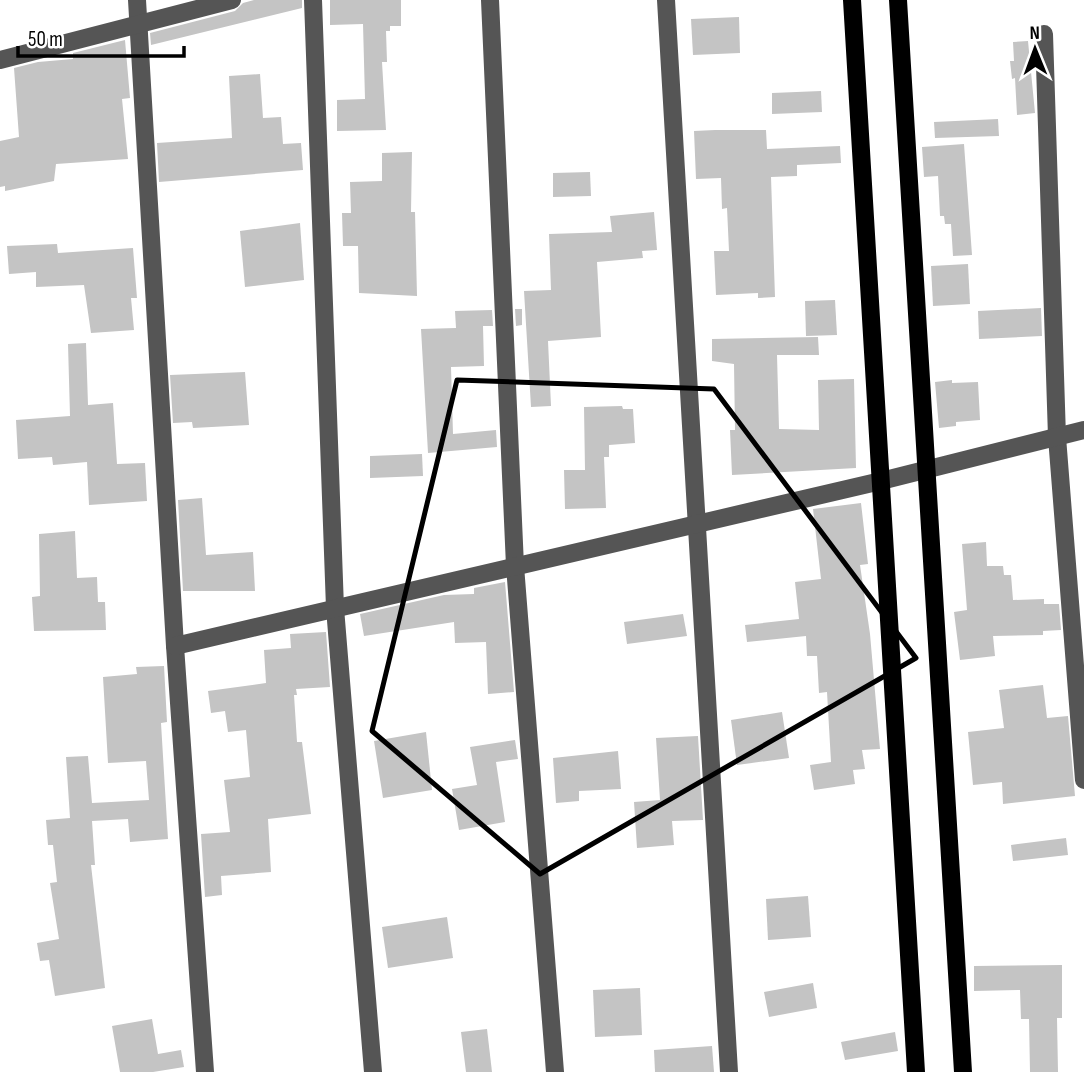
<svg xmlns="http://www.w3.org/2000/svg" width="1084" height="1072" viewBox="0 0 1084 1072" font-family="'Sofia Sans Condensed',sans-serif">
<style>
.building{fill:#c4c4c4}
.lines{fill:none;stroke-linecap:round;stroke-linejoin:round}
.minor{stroke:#555;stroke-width:18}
.major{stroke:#000;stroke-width:18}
.marked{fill:none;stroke:#000;stroke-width:5;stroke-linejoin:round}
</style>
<rect width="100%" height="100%" fill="#fff"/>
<g class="building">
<path d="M 254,0 L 302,0 L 302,8 L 151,45 L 150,33 L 235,11 L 243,3 Z"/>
<path d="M 330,0 L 401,0 L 401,26 L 390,26 L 390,31 L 386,31 L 387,62 L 382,62 L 386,130 L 337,131 L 337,100 L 365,99 L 363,24 L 330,25 Z"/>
<path d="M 739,17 L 740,53 L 693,55 L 691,19 Z"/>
<path d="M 125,40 L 130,98 L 122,99 L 128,159 L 56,164 L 54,181 L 5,191 L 5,186 L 0,187 L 0,141 L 19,137 L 14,68 L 38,62 L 73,59 L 73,53 Z"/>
<path d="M 1028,41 L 1035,113 L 1017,115 L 1015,78 L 1012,79 L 1010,61 L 1014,61 L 1013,42 Z"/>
<path d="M 260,74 L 263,118 L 281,117 L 283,144 L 301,143 L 303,170 L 159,182 L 157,143 L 232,138 L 229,76 Z"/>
<path d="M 821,91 L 822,112 L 772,114 L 772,93 Z"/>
<path d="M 998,119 L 999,136 L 935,138 L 934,122 Z"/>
<path d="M 715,130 L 766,130 L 767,149 L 840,146 L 841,163 L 797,165 L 797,176 L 771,177 L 775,297 L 758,298 L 758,293 L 716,295 L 714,251 L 729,251 L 727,208 L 722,209 L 721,178 L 696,179 L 694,131 Z"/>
<path d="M 964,144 L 972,255 L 953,256 L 951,224 L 945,224 L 944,216 L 940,216 L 938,176 L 924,177 L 922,147 Z"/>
<path d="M 412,152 L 411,212 L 415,212 L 417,296 L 359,293 L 358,246 L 343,246 L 342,213 L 351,213 L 350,182 L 382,181 L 382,153 Z"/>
<path d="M 590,172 L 591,196 L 553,197 L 553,173 Z"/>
<path d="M 654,212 L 657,250 L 642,251 L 643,258 L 597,262 L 601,337 L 548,341 L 551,406 L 531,407 L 524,291 L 551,290 L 549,234 L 612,232 L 610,216 Z"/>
<path d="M 300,223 L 304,280 L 245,287 L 240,231 Z"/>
<path d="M 57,244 L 58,253 L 133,248 L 137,298 L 131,298 L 134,330 L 91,333 L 84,285 L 36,287 L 36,272 L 9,274 L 7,246 Z"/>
<path d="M 968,264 L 970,304 L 933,306 L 931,266 Z"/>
<path d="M 835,300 L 837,335 L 806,336 L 805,301 Z"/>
<path d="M 1041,308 L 1042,336 L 979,339 L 978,311 Z"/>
<path d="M 515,309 L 522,309 L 522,325 L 516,326 Z"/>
<path d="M 492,310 L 493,326 L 483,326 L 484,366 L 451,367 L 453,434 L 496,430 L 497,447 L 428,453 L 421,329 L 456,328 L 455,311 Z"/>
<path d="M 818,337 L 819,355 L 777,355 L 779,429 L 819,430 L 818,380 L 854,379 L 856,468 L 732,475 L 730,430 L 735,430 L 734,364 L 712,361 L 712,339 Z"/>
<path d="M 86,343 L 88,405 L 113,403 L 117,464 L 145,463 L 147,501 L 89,505 L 87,462 L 53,465 L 52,457 L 18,459 L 16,420 L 70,416 L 68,344 Z"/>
<path d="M 245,372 L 249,425 L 193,428 L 192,422 L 173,423 L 170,375 Z"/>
<path d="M 952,380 L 952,383 L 978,382 L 980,420 L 956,422 L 956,426 L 939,428 L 935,382 Z"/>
<path d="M 622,406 L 623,409 L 633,409 L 635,443 L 609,445 L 609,457 L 604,457 L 606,508 L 565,509 L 564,470 L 585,470 L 584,407 Z"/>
<path d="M 422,454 L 423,476 L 370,478 L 370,456 Z"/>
<path d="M 202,498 L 206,555 L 253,552 L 255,591 L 183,591 L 178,500 Z"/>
<path d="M 861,503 L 868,564 L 860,565 L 870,634 L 880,749 L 862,750 L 865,769 L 853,770 L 855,784 L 814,790 L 810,765 L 831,762 L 827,692 L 819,693 L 817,656 L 807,656 L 806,636 L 747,642 L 745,625 L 799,619 L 795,582 L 821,579 L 813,509 Z"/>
<path d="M 75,531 L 77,578 L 97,577 L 98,602 L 105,602 L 106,630 L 34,631 L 32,597 L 40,596 L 39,534 Z"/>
<path d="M 986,542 L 987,566 L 1003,566 L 1004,575 L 1011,575 L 1013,600 L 1044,599 L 1044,604 L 1059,604 L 1061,630 L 1043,631 L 1043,635 L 993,636 L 995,656 L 960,660 L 954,612 L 967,610 L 962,544 Z"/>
<path d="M 505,582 L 514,692 L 488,694 L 486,642 L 455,643 L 454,622 L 364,636 L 360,614 L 444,595 L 474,594 L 474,588 Z"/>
<path d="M 683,614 L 687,636 L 627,644 L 624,622 Z"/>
<path d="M 326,632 L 330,687 L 296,689 L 297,695 L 294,695 L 297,742 L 302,742 L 311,814 L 268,819 L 271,872 L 221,876 L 222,895 L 205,897 L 201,834 L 230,832 L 224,780 L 250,777 L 246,730 L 228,732 L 225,711 L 211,713 L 208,691 L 266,683 L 264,650 L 291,648 L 290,634 Z"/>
<path d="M 164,666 L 167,722 L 161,723 L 168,839 L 130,842 L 128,819 L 92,821 L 95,865 L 91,865 L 105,988 L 55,996 L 49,960 L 40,961 L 37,943 L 59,939 L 50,883 L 57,882 L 53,845 L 48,845 L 46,820 L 70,818 L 66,757 L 88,756 L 92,803 L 149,800 L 146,761 L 108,763 L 103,677 L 137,674 L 136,667 Z"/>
<path d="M 1043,685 L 1047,718 L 1068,716 L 1075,796 L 1003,804 L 1002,782 L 973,785 L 968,732 L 1004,728 L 999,690 Z"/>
<path d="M 782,712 L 789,758 L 737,765 L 731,720 Z"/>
<path d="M 426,732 L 432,790 L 383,798 L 374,741 Z"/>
<path d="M 698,736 L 703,820 L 672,821 L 674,845 L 637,848 L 634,802 L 660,800 L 656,738 Z"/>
<path d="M 515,740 L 518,759 L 496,762 L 505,822 L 459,830 L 452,789 L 477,785 L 470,747 Z"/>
<path d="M 618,751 L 621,789 L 579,791 L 579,801 L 556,803 L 553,758 Z"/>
<path d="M 1066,838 L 1068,855 L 1013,861 L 1011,845 Z"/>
<path d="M 808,896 L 811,937 L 768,940 L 766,899 Z"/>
<path d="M 447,917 L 453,958 L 388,968 L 382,927 Z"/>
<path d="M 1062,965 L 1062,1018 L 1057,1018 L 1058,1072 L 1030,1072 L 1029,1019 L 1021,1019 L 1020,990 L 974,991 L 974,966 Z"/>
<path d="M 813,983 L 817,1008 L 769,1017 L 764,992 Z"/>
<path d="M 640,988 L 642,1035 L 595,1037 L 593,990 Z"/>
<path d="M 152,1019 L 158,1054 L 181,1050 L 184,1067 L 153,1072 L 120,1072 L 112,1026 Z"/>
<path d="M 487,1029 L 492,1072 L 466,1072 L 461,1032 Z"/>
<path d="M 895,1032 L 898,1051 L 845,1060 L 841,1042 Z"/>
<path d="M 712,1046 L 714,1072 L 655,1072 L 654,1050 Z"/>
</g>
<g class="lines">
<g class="minor">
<path d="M 137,0 L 175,646 L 205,1072"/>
<path d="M 313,0 L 335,608 L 373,1072"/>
<path d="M 490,0 L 515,566 L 555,1072"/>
<path d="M 666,0 L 729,1072"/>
<path d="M 1044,34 L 1057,437 L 1084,780"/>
<path d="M 0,60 L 232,0"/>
<path d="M 175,646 L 881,481 L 1084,430"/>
</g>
<g class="major">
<path d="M 852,0 L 916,1072"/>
<path d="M 898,0 L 963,1072"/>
</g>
</g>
<path class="marked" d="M 457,380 L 714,389 L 916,658 L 540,874 L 372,731 Z"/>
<g transform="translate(1035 49) rotate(359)" stroke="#ffffff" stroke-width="5" paint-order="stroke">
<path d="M0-5L12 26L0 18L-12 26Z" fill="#000000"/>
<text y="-10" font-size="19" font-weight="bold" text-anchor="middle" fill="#000000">N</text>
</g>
<path d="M18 46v10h166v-10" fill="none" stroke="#000000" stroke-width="3.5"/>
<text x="28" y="46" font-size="21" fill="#000000" stroke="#ffffff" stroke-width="5" paint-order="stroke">50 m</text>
</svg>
